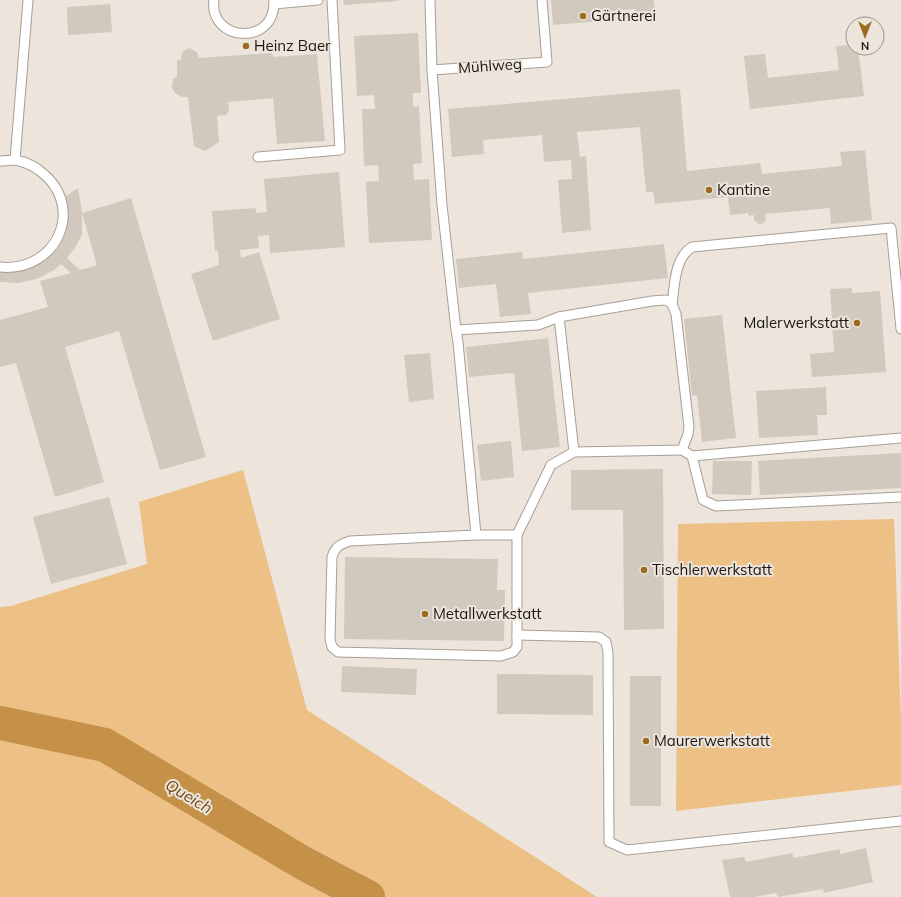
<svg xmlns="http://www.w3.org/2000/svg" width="901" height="897" viewBox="0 0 901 897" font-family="Mulish,sans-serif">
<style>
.green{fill:#edc085}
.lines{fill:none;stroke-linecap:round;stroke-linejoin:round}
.river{stroke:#c59149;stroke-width:34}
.building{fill:#d1c8be}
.service-casing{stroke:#a79f96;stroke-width:11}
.service{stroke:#fff;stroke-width:9}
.poi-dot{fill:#9d6b20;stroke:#ede5db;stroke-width:1.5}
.labels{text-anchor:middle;stroke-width:4;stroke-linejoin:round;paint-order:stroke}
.poi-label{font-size:15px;fill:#1a1713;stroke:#ede5db;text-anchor:start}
.street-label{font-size:15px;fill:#1a1713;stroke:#ede5db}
.water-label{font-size:16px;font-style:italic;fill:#714d17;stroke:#ede5db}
</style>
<rect width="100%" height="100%" fill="#ede5db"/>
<g class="green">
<path d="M 243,470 L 307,710 L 597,897 L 0,897 L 0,607 L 11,606 L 147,564 L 139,502 Z"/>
<path d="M 894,519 L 901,720 L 901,785 L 676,811 L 678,524 Z"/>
</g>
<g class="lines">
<path class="river" d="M 0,723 L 105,745 L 303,863 L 368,897"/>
</g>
<g class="building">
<path d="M 343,0 L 398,0 L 398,1 L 344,5 Z"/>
<path d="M 551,0 L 654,0 L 655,11 L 635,12 L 635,9 L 613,11 L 614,20 L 553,25 Z"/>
<path d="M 110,4 L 112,32 L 68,35 L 67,7 Z"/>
<path d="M 418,33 L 421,93 L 413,93 L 413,107 L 419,106 L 422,163 L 413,164 L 414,180 L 429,179 L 432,240 L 369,243 L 366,182 L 379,181 L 378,165 L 364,166 L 362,109 L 375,109 L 374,95 L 357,96 L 354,36 Z"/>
<path d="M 853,45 L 853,48 L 858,48 L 864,96 L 750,109 L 744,56 L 765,54 L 768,78 L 839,70 L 836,46 Z"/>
<path d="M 189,48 L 197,52 L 199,58 L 271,53 L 274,57 L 317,54 L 325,141 L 277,144 L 273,98 L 228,102 L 229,111 L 226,115 L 217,116 L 219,142 L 205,151 L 194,146 L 188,97 L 183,97 L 178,95 L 175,93 L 172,88 L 173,79 L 177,77 L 177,60 L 181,60 L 182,52 Z"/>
<path d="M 680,89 L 687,171 L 760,163 L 762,174 L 842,166 L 840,152 L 865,150 L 872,220 L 831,224 L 830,208 L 765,214 L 766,219 L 764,223 L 760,224 L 757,223 L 754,220 L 754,215 L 749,216 L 748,213 L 730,215 L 728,197 L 655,204 L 653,192 L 646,192 L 640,127 L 577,132 L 580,157 L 586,156 L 591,230 L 562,233 L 558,180 L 572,179 L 571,160 L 544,162 L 542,135 L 483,140 L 484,154 L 452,157 L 448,109 Z"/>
<path d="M 339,172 L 345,247 L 270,253 L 269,235 L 258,236 L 259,248 L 240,250 L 241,258 L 259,252 L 280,319 L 213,341 L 191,274 L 219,265 L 218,251 L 215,251 L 212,211 L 256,208 L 256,213 L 267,212 L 264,179 Z"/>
<path d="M 78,188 L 82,213 L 82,234 L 76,246 L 67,258 L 80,270 L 97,265 L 82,213 L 131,198 L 206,457 L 160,470 L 119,331 L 65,347 L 104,482 L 55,497 L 16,363 L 0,367 L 0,320 L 48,307 L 40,281 L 71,273 L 61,264 L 54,270 L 37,279 L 18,283 L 0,282 L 0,272 L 1,269 L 19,270 L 34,267 L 48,258 L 59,247 L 66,231 L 68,218 L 66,196 Z"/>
<path d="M 664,244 L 668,278 L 528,293 L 531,314 L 500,317 L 496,284 L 459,288 L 456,259 L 522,252 L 523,259 Z"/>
<path d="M 852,288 L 852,293 L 880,291 L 886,372 L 812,377 L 810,354 L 834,352 L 830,289 Z"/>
<path d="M 722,315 L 736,438 L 702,442 L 697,395 L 692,396 L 684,319 Z"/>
<path d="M 548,338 L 560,447 L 522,451 L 514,373 L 469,377 L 466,347 Z"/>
<path d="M 430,353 L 434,399 L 409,402 L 404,355 Z"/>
<path d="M 826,387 L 827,415 L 817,415 L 818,435 L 759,438 L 756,391 Z"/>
<path d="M 511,441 L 514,477 L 481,481 L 477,445 Z"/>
<path d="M 901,453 L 901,488 L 760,495 L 758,461 Z"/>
<path d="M 713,461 L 752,461 L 751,495 L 712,494 Z"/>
<path d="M 663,469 L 664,629 L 624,630 L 623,510 L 571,510 L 571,470 Z"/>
<path d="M 109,497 L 127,564 L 51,584 L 33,517 Z"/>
<path d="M 345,557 L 498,559 L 497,590 L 505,590 L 504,641 L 344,639 Z"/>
<path d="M 342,666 L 417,669 L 416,695 L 341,692 Z"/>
<path d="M 497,674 L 593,675 L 593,715 L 497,714 Z"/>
<rect x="630" y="676" width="31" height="130"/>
<path d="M 866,848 L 873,882 L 824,893 L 823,889 L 778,897 L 776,893 L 754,897 L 730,897 L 722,860 L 744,857 L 746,862 L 792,853 L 794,858 L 840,849 L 840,854 Z"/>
</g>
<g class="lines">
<g class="service-casing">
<g id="service">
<path d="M 214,0 C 208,41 276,48 274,0"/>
<path d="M 430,0 L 432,70 L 442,205 L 456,330 L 458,342 L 476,535 L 517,535 L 551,465 L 574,452 L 682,450 L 688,434 L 689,427 L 676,314 L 672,304 L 666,300 L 652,301 L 559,317 L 538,325 L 456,330"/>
<path d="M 274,4 L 318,0"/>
<path d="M 432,70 L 547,62 L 542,0"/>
<path d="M 258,157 L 340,150 L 332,0"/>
<path d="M 15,160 L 28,0"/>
<path d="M 0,161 C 5,161 10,160 15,160 C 25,162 33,165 40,171 C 87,206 57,273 0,267"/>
<path d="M 672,304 C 675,284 674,259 692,247 L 891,228 L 901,329"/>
<path d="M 559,317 L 574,452"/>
<path d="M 682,450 L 692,456 L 703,500 L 716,506 L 901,497"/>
<path d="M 692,456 L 901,438"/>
<path d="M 476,535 L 350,541 C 340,544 335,547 332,557 L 330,639 L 332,647 L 338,652 L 501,656 L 513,652 L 517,647 L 517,535"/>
<path d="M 517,635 L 599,637 L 606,642 L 608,653 L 609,842 L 627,850 L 901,821"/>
</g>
</g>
<use href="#service" class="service"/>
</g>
<g class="poi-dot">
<circle cx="583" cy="16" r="4"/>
<circle cx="246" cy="46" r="4"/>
<circle cx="709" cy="190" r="4"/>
<circle cx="857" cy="323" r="4"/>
<circle cx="644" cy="570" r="4"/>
<circle cx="425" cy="614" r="4"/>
<circle cx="646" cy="741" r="4"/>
</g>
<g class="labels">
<g class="poi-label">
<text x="591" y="21">Gärtnerei</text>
<text x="254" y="51">Heinz Baer</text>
<text x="717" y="195">Kantine</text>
<text x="849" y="328" text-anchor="end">Malerwerkstatt</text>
<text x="652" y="575">Tischlerwerkstatt</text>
<text x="433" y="619">Metallwerkstatt</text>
<text x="654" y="746">Maurerwerkstatt</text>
</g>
<g class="street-label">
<text transform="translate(490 66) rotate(-4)" y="5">Mühlweg</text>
</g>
<g class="water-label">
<text transform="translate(189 796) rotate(31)" y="6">Queich</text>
</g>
</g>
<g transform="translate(865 36) rotate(180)"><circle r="19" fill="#ede5db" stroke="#99938b"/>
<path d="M0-3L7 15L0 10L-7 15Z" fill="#9d6b20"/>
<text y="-6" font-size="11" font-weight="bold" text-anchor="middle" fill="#1a1713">N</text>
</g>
</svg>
